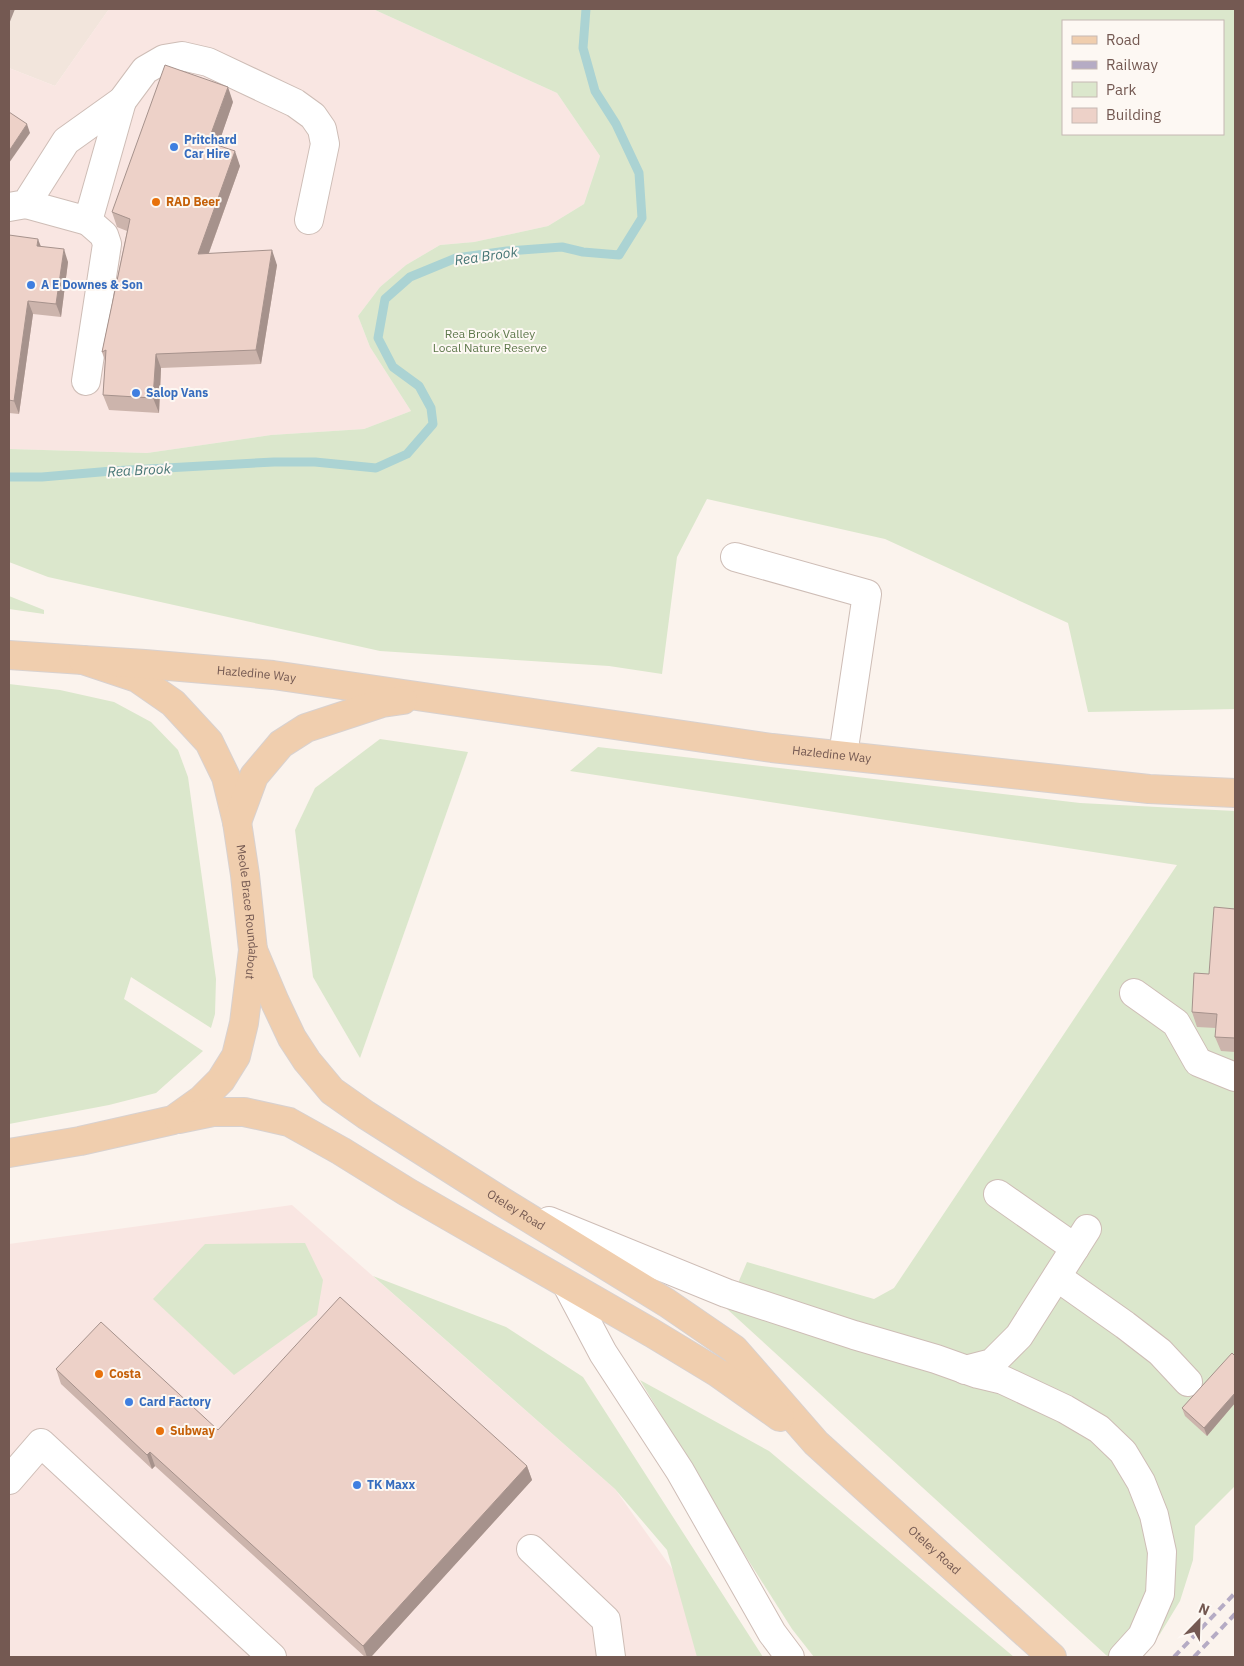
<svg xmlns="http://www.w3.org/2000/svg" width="1244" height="1666" viewBox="0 0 1244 1666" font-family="'IBM Plex Sans',sans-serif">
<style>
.residential{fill:#f2e5dc}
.commercial{fill:#f9e6e2}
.green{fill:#dbe7cc;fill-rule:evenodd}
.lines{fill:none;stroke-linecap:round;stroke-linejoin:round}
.stream{stroke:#abd3d3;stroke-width:9}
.minor-casing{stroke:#cebdb6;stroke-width:30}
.major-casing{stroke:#d8d1cf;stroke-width:30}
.minor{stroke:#fff;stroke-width:28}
.major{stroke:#f0ceae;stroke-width:28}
.rail{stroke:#b5abc4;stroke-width:4;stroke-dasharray:8 5;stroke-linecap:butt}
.wall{fill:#ccb4ac}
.shaded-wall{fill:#a6928c}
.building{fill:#edd1c8;stroke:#a6928c}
.shop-dot{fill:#3f7fe0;stroke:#fdf8f3;stroke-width:2}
.food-dot{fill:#e8710a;stroke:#fdf8f3;stroke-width:2}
.labels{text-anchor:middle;stroke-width:4;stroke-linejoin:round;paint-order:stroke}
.shop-label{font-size:12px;font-weight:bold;fill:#366cbe;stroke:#fdf8f3;text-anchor:start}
.food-label{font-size:12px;font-weight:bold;fill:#c56008;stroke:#fdf8f3;text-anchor:start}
.park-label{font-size:12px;fill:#5e784c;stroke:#fdf8f3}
.street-label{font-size:12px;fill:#745952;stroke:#fdf8f3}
.water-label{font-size:14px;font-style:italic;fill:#477676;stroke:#fdf8f3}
</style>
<rect width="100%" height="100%" fill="#fbf3ed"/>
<path class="residential" d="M 9,9 L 109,9 L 55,86 L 9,68 Z"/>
<g class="commercial">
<path d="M 109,9 L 373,9 L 557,93 L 600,156 L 584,204 L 548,226 L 474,242 L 440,245 L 406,265 L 380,287 L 358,316 L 370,347 L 411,411 L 364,429 L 271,435 L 147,453 L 9,449 L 9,68 L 55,86 Z"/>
<path d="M 292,1205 L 615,1489 L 735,1657 L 9,1657 L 9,1244 Z"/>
</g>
<g class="green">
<path d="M 373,9 L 1235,9 L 1235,709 L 1088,712 L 1068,623 L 885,539 L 707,499 L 677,557 L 662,674 L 609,666 L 380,651 L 48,577 L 9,562 L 9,449 L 147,453 L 271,435 L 364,429 L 411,411 L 370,347 L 358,316 L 380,287 L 406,265 L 440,245 L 474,242 L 548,226 L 584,204 L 600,156 L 557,93 ZM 1063,21 L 1223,21 L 1223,134 L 1063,134 Z"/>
<path d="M 9,596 L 44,610 L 44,614 L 9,609 Z"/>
<path d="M 9,684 L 60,690 L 114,702 L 151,722 L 178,750 L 188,777 L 216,979 L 215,1014 L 211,1028 L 131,977 L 124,999 L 203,1051 L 156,1093 L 109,1105 L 9,1124 Z"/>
<path d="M 380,739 L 468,752 L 360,1058 L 313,977 L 295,830 L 315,788 Z"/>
<path d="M 598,747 L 1080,803 L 1235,811 L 1235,1486 L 1195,1526 L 1193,1560 L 1180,1601 L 1160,1634 L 1140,1657 L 1109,1657 L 1106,1655 L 727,1309 L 747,1262 L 874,1299 L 894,1288 L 1177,865 L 570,771 Z"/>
<path d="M 305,1243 L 323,1280 L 317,1315 L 234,1375 L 153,1299 L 205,1244 Z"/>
<path d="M 373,1276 L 506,1327 L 583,1377 L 763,1657 L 697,1657 L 667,1550 L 615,1489 Z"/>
<path d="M 640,1380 L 769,1451 L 1014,1657 L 814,1657 L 792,1629 L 743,1552 Z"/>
</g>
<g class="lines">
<path class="stream" d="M 9,477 L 42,477 L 112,471 L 274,462 L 315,462 L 376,468 L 407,454 L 433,424 L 431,408 L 419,386 L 393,367 L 378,338 L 385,299 L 410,277 L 456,258 L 507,251 L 562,247 L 583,252 L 619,255 L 642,218 L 639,173 L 616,124 L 595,91 L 583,48 L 586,9"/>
<g class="minor-casing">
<g id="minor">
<path d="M 26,204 L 88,221 L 122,101"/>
<path d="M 9,207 L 26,204 L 66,141 L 122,101 L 145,70 L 164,59 L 182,56 L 208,62 L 295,103 L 313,116 L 322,129 L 325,144 L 309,220"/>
<path d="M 86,381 L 107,244 L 104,235 L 88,221"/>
<path d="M 735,557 L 867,594 L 843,755"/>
<path d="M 1134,993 L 1176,1023 L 1198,1062 L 1235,1077"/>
<path d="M 998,1194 L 1075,1248"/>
<path d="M 549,1221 L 726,1293 L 854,1335 L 936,1359 L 978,1374 L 1003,1380 L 1065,1409 L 1099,1429 L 1123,1452 L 1141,1482 L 1154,1515 L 1162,1552 L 1160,1594 L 1142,1636 L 1123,1657"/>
<path d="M 1057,1277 L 1125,1325 L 1160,1352 L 1188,1382"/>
<path d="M 567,1285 L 603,1353 L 680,1471 L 772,1633 L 790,1657"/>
<path d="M 965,1370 L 992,1363 L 1019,1336 L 1087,1229"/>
<path d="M 9,1480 L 41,1443 L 272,1657"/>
<path d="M 531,1549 L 606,1620 L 611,1657"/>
</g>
</g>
<g class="major-casing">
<g id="major">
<path id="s1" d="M 9,655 L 83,660 L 137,678 L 173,703 L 209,742 L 226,777 L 237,822 L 245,875 L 253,950 L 244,1023 L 236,1056 L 221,1080 L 201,1100 L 173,1120 L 80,1141 L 9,1153"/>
<path id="s2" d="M 83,660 L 145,664 L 273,675 L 772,748 L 1149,789 L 1235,793"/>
<path d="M 237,822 L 254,776 L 281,744 L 306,728 L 382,703 L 403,700"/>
<path id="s3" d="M 253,950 L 275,1002 L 292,1038 L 307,1061 L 332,1091 L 366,1115 L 506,1204 L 667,1303 L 734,1349 L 816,1443 L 1052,1657"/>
<path d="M 179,1119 L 213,1112 L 244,1112 L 289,1122 L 341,1151 L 407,1192 L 652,1333 L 718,1373 L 780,1417"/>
</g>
</g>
<use href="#minor" class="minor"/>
<use href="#major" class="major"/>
<g class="rail">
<path d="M 1174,1657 L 1235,1593"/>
<path d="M 1194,1657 L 1235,1614"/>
</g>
</g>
<g class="wall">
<path d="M 233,102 L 218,145 L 240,166 L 209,253 L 277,265 L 261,364 L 161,368 L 159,413 L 109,410 L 103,395 L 105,361 L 102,352 L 127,231 L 117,227 L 112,212 Z"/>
<path d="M 9,235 L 41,246 L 68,262 L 61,317 L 33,314 L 19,414 L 9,413 Z"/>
<path d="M 1235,909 L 1235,1052 L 1221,1051 L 1215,1037 L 1216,1028 L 1197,1027 L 1192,1012 L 1209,974 Z"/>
<path d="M 1235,1356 L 1235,1403 L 1207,1436 L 1185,1416 L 1182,1408 Z"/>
<path d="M 56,1369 L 218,1430 L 527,1466 L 532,1480 L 371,1657 L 365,1657 L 155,1466 L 152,1469 L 61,1384 Z"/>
</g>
<g class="shaded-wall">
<path d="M 9,9 L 15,9 L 9,24 Z"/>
<path d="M 228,87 L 233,102 L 214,157 L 208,142 Z"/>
<path d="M 27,124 L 30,133 L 9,163 L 9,151 Z"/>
<path d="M 235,151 L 240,166 L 203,269 L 198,254 Z"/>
<path d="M 38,239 L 43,252 L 37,246 Z"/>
<path d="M 64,249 L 68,262 L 61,317 L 56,304 Z"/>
<path d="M 272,250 L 277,265 L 261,364 L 256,350 Z"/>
<path d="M 28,301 L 33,314 L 19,414 L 14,401 Z"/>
<path d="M 156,354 L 161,368 L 159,413 L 153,398 Z"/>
<path d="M 1235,1393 L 1235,1403 L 1207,1436 L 1204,1428 Z"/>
<path d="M 150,1452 L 155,1466 L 152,1469 L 147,1455 Z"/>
<path d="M 527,1466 L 532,1480 L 371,1657 L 367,1657 L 363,1646 Z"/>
</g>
<g class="building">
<path d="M 165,65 L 228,87 L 208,142 L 235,151 L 198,254 L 272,250 L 256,350 L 156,354 L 153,398 L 103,395 L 106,350 L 102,352 L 130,219 L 112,212 Z"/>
<path d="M 9,112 L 27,124 L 9,151 Z"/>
<path d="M 9,235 L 38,239 L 37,246 L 64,249 L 56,304 L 28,301 L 14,401 L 9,400 Z"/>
<path d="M 1214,907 L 1235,909 L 1235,1038 L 1215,1037 L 1217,1014 L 1192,1012 L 1194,973 L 1209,974 Z"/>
<path d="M 340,1297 L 527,1466 L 363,1646 L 150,1452 L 147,1455 L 56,1369 L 101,1322 L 218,1430 Z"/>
<path d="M 1232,1353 L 1235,1356 L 1235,1393 L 1204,1428 L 1182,1408 Z"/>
</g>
<g class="shop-dot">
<circle cx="174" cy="147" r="5"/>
<circle cx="31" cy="285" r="5"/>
<circle cx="136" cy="393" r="5"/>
<circle cx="129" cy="1402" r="5"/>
<circle cx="357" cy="1485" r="5"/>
</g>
<g class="food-dot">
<circle cx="156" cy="202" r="5"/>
<circle cx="99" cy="1374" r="5"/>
<circle cx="160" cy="1431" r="5"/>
</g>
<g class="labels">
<g class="shop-label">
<text x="184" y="144">Pritchard<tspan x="184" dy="14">Car Hire</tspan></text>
<text x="41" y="289">A E Downes &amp; Son</text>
<text x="146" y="397">Salop Vans</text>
<text x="139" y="1406">Card Factory</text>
<text x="367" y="1489">TK Maxx</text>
</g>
<g class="food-label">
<text x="166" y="206">RAD Beer</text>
<text x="109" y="1378">Costa</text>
<text x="170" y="1435">Subway</text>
</g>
<g class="park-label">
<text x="490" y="338">Rea Brook Valley<tspan x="490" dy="14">Local Nature Reserve</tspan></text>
</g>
<g class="street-label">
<text dy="4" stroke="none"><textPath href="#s2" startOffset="174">Hazledine Way</textPath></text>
<text dy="4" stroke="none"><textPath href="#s2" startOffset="755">Hazledine Way</textPath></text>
<text dy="4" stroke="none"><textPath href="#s1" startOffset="404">Meole Brace Roundabout</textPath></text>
<text dy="4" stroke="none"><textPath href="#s3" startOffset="382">Oteley Road</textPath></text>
<text dy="4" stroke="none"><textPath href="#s3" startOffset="925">Oteley Road</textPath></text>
</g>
<g class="water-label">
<text transform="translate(486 256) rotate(-8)" y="5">Rea Brook</text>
<text transform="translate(139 470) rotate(-3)" y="5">Rea Brook</text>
</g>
</g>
<rect width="1244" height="1666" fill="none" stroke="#745952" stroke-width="20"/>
<rect x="1062" y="20" width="162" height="115" fill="#fdf8f3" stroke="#c6b8b3"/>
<rect x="1072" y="36" width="25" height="8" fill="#f0ceae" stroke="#c6b8b3"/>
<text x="1106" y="45" font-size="15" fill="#745952">Road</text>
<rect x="1072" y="61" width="25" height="8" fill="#b5abc4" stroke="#c6b8b3"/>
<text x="1106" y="70" font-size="15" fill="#745952">Railway</text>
<rect x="1072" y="82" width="25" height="15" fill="#dbe7cc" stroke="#c6b8b3"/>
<text x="1106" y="95" font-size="15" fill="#745952">Park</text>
<rect x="1072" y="108" width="25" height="15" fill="#edd1c8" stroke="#c6b8b3"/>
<text x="1106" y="120" font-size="15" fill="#745952">Building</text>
<g transform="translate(1199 1621) rotate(23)" stroke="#fdf8f3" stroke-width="4" paint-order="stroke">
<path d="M0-4L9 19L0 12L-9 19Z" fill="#745952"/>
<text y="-8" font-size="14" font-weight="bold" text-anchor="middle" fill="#745952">N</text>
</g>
</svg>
